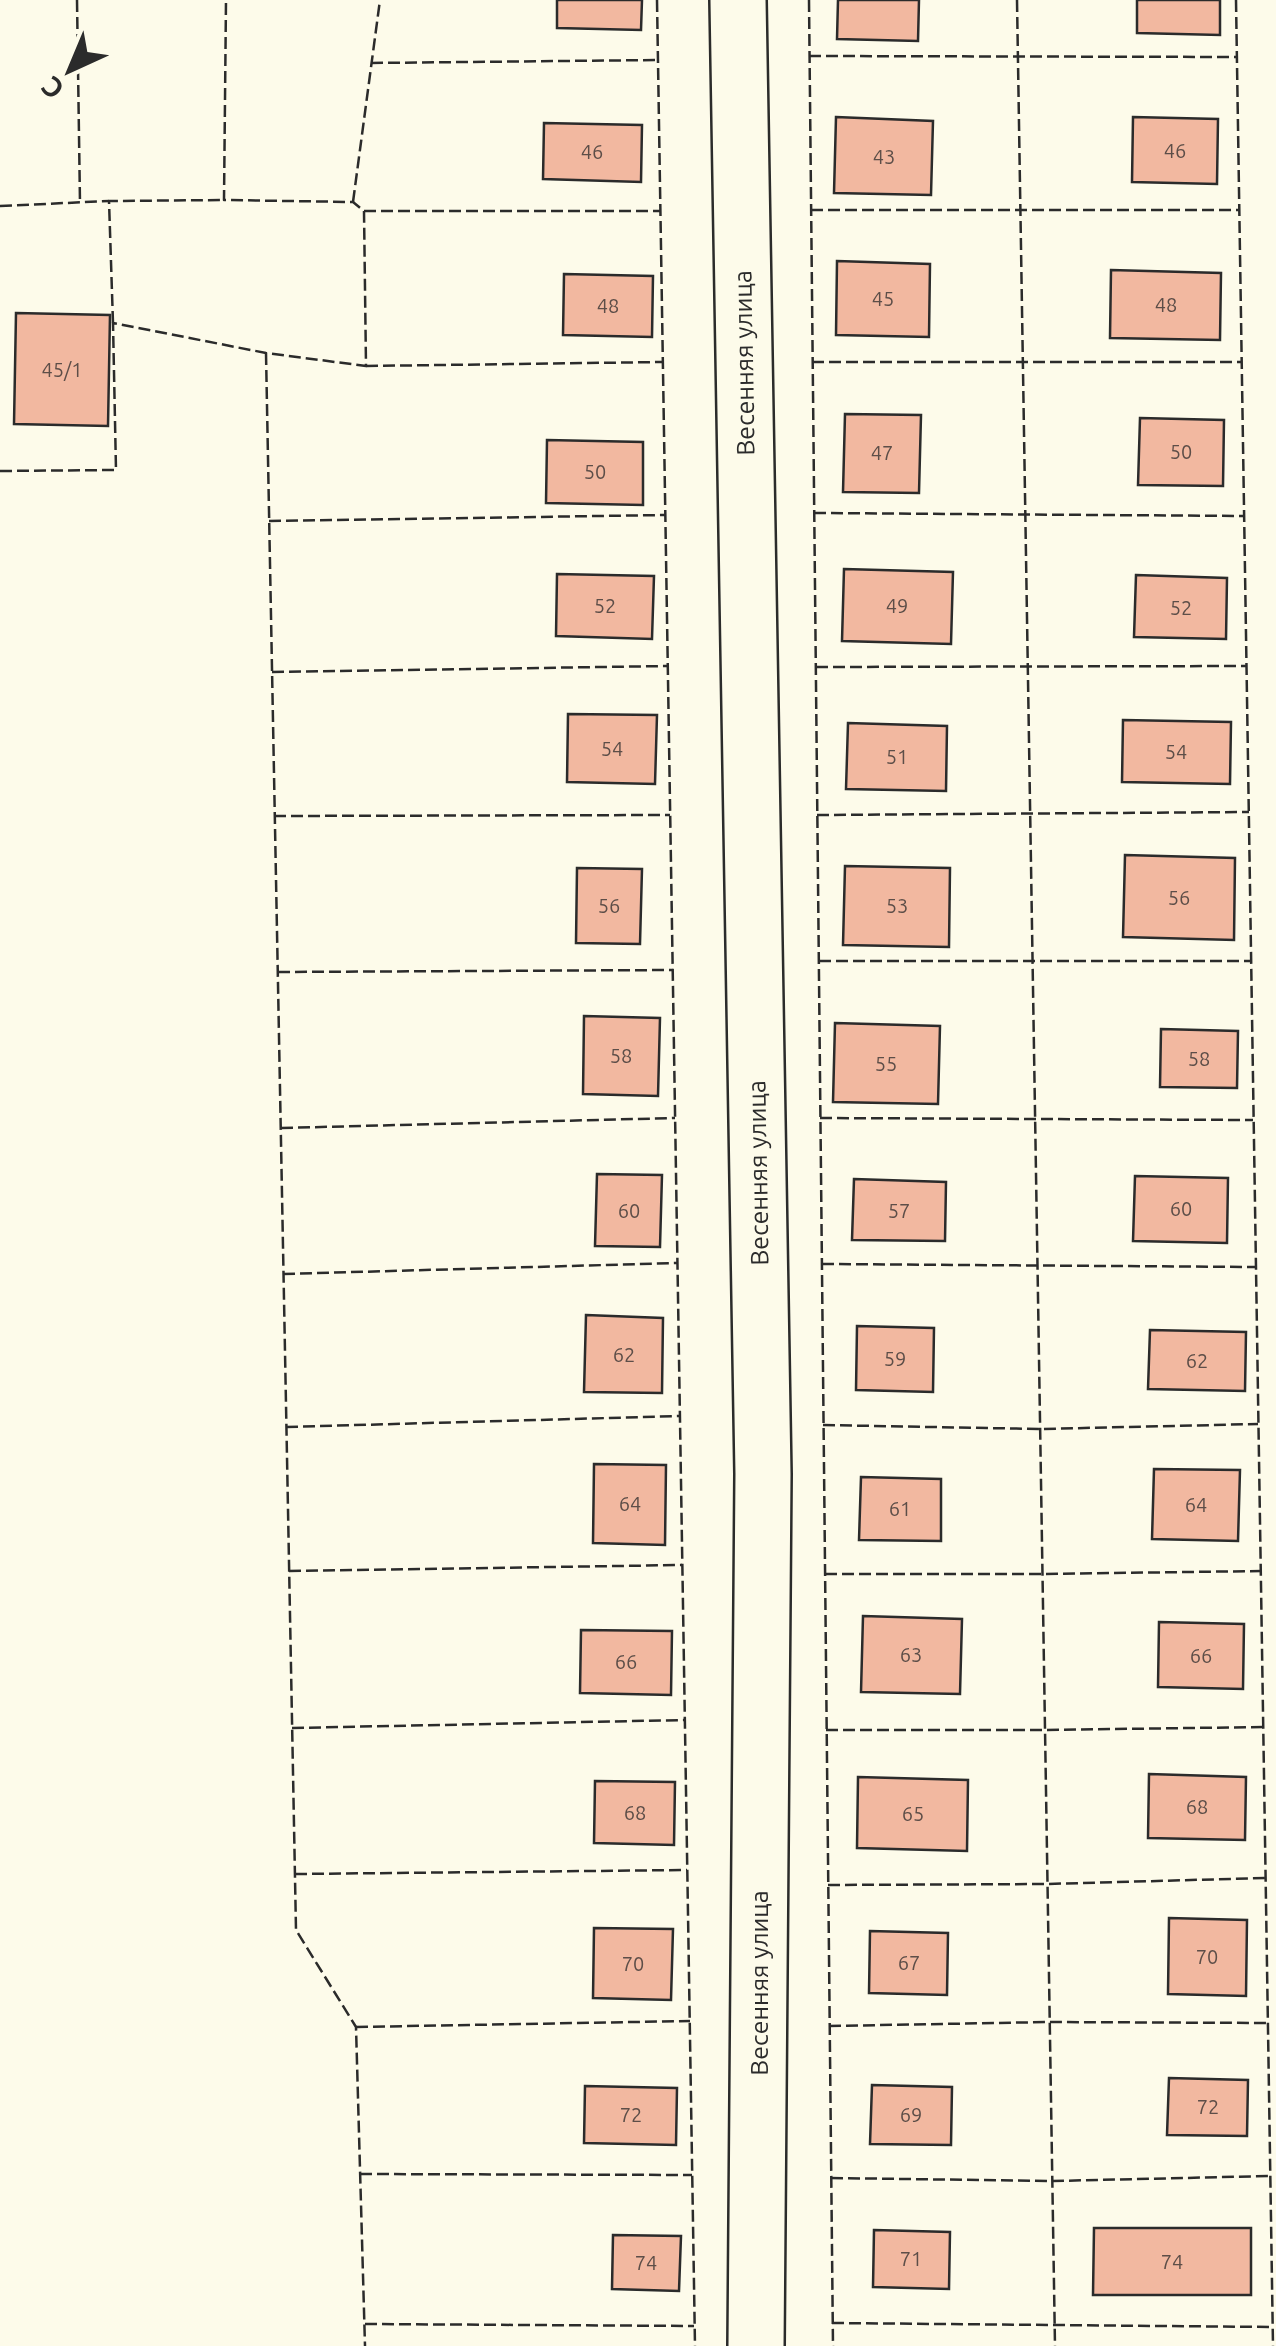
<svg xmlns="http://www.w3.org/2000/svg" width="1276" height="2346" viewBox="0 0 1276 2346" font-family="Ubuntu,sans-serif">
<style>
.building{fill:#f2b8a0;stroke:#2b2b2b;stroke-width:2.5}
.lines{fill:none;stroke-linecap:round;stroke-linejoin:round}
.minor-casing{stroke:#2b2b2b;stroke-width:60}
.minor{stroke:#fdfbea;stroke-width:55}
.fence{stroke:#2b2b2b;stroke-width:2.5;stroke-dasharray:12 5;stroke-linecap:butt}
.labels{text-anchor:middle;stroke-width:8;stroke-linejoin:round;paint-order:stroke}
.number-label{font-size:20px;fill:#5d4e48}
.street-label{font-size:25px;fill:#2b2b2b;stroke:#fdfbea}
</style>
<rect width="100%" height="100%" fill="#fdfbea"/>
<g class="building">
<path d="M 557,0 L 642,0 L 641,30 L 557,28 Z"/>
<path d="M 838,0 L 919,0 L 918,41 L 837,39 Z"/>
<path d="M 1137,0 L 1220,0 L 1220,35 L 1137,33 Z"/>
<path d="M 836,117 L 933,121 L 931,195 L 834,193 Z"/>
<path d="M 1133,117 L 1218,119 L 1217,184 L 1132,182 Z"/>
<path d="M 544,123 L 642,125 L 641,182 L 543,179 Z"/>
<path d="M 837,261 L 930,264 L 929,337 L 836,335 Z"/>
<path d="M 1111,270 L 1221,273 L 1220,340 L 1110,338 Z"/>
<path d="M 564,274 L 653,276 L 652,337 L 563,335 Z"/>
<path d="M 16,313 L 110,315 L 108,426 L 14,424 Z"/>
<path d="M 845,414 L 921,415 L 919,493 L 843,492 Z"/>
<path d="M 1140,418 L 1224,420 L 1223,486 L 1138,485 Z"/>
<path d="M 547,440 L 643,442 L 643,505 L 546,503 Z"/>
<path d="M 844,569 L 953,572 L 951,644 L 842,641 Z"/>
<path d="M 557,574 L 654,576 L 652,639 L 556,636 Z"/>
<path d="M 1136,575 L 1227,578 L 1226,639 L 1134,637 Z"/>
<path d="M 568,714 L 657,715 L 655,784 L 567,782 Z"/>
<path d="M 1123,720 L 1231,722 L 1230,784 L 1122,782 Z"/>
<path d="M 848,723 L 947,726 L 946,791 L 846,789 Z"/>
<path d="M 1125,855 L 1235,858 L 1234,940 L 1123,937 Z"/>
<path d="M 845,866 L 950,868 L 949,947 L 843,945 Z"/>
<path d="M 577,868 L 642,869 L 640,944 L 576,943 Z"/>
<path d="M 584,1016 L 660,1018 L 658,1096 L 583,1094 Z"/>
<path d="M 835,1023 L 940,1026 L 938,1104 L 833,1102 Z"/>
<path d="M 1161,1029 L 1238,1031 L 1237,1088 L 1160,1087 Z"/>
<path d="M 597,1174 L 662,1175 L 660,1247 L 595,1246 Z"/>
<path d="M 1135,1176 L 1228,1178 L 1227,1243 L 1133,1241 Z"/>
<path d="M 854,1179 L 946,1182 L 945,1241 L 852,1240 Z"/>
<path d="M 586,1315 L 663,1318 L 662,1393 L 584,1392 Z"/>
<path d="M 857,1326 L 934,1328 L 933,1392 L 856,1390 Z"/>
<path d="M 1150,1330 L 1246,1332 L 1245,1391 L 1148,1389 Z"/>
<path d="M 594,1464 L 666,1465 L 665,1545 L 593,1543 Z"/>
<path d="M 1154,1469 L 1240,1470 L 1238,1541 L 1152,1539 Z"/>
<path d="M 861,1477 L 941,1479 L 941,1541 L 859,1540 Z"/>
<path d="M 863,1616 L 962,1619 L 960,1694 L 861,1692 Z"/>
<path d="M 1159,1622 L 1244,1624 L 1243,1689 L 1158,1687 Z"/>
<path d="M 581,1630 L 672,1631 L 671,1695 L 580,1693 Z"/>
<path d="M 1149,1774 L 1246,1777 L 1245,1840 L 1148,1838 Z"/>
<path d="M 858,1777 L 968,1780 L 967,1851 L 857,1848 Z"/>
<path d="M 595,1781 L 675,1782 L 674,1845 L 594,1843 Z"/>
<path d="M 1169,1918 L 1247,1920 L 1246,1996 L 1168,1994 Z"/>
<path d="M 594,1928 L 673,1929 L 671,2000 L 593,1998 Z"/>
<path d="M 870,1931 L 948,1933 L 947,1995 L 869,1993 Z"/>
<path d="M 1169,2078 L 1248,2080 L 1247,2136 L 1167,2135 Z"/>
<path d="M 872,2085 L 952,2087 L 951,2145 L 870,2144 Z"/>
<path d="M 585,2086 L 677,2088 L 676,2145 L 584,2143 Z"/>
<path d="M 1094,2228 L 1251,2228 L 1251,2295 L 1093,2295 Z"/>
<path d="M 874,2230 L 950,2232 L 949,2289 L 873,2287 Z"/>
<path d="M 613,2235 L 681,2236 L 679,2291 L 612,2289 Z"/>
</g>
<g class="lines">
<g class="minor-casing">
<path id="minor" d="M 738,0 L 763,1474 L 756,2346"/>
</g>
<use href="#minor" class="minor"/>
<g class="fence">
<path d="M 77,0 L 80,203"/>
<path d="M 657,0 L 695,2346"/>
<path d="M 809,0 L 833,2346"/>
<path d="M 1017,0 L 1055,2346"/>
<path d="M 1236,0 L 1273,2346"/>
<path d="M 809,56 L 1237,57"/>
<path d="M 371,63 L 658,60"/>
<path d="M 353,202 L 380,0"/>
<path d="M 0,206 L 109,201"/>
<path d="M 811,210 L 1239,210"/>
<path d="M 364,211 L 660,211"/>
<path d="M 113,323 L 109,201 L 224,200"/>
<path d="M 266,353 L 296,1930 L 356,2027 L 365,2346"/>
<path d="M 812,362 L 1242,362"/>
<path d="M 366,366 L 663,362"/>
<path d="M 0,471 L 116,470 L 113,323 L 266,353 L 366,366 L 364,211 L 353,202 L 224,200 L 226,0"/>
<path d="M 814,513 L 1244,516"/>
<path d="M 269,521 L 665,515"/>
<path d="M 816,667 L 1246,666"/>
<path d="M 272,672 L 668,666"/>
<path d="M 817,815 L 1249,812"/>
<path d="M 274,816 L 670,815"/>
<path d="M 819,961 L 1251,961"/>
<path d="M 278,972 L 673,970"/>
<path d="M 820,1118 L 1253,1120"/>
<path d="M 281,1128 L 675,1118"/>
<path d="M 822,1264 L 1255,1267"/>
<path d="M 283,1274 L 677,1263"/>
<path d="M 823,1425 L 1040,1429 L 1258,1424"/>
<path d="M 286,1427 L 680,1416"/>
<path d="M 289,1571 L 682,1565"/>
<path d="M 825,1574 L 1043,1574 L 1261,1571"/>
<path d="M 292,1728 L 685,1720"/>
<path d="M 826,1730 L 1045,1730 L 1263,1727"/>
<path d="M 295,1874 L 687,1870"/>
<path d="M 828,1885 L 1047,1884 L 1265,1878"/>
<path d="M 829,2026 L 1050,2022 L 1267,2023"/>
<path d="M 356,2027 L 690,2021"/>
<path d="M 360,2174 L 692,2175"/>
<path d="M 831,2178 L 1053,2181 L 1270,2176"/>
<path d="M 832,2323 L 1272,2327"/>
<path d="M 365,2324 L 694,2326"/>
</g>
</g>
<g class="labels">
<g class="number-label">
<text x="1175" y="158">46</text>
<text x="592" y="159">46</text>
<text x="884" y="164">43</text>
<text x="883" y="306">45</text>
<text x="1166" y="312">48</text>
<text x="608" y="313">48</text>
<text x="62" y="377">45/1</text>
<text x="1181" y="459">50</text>
<text x="882" y="460">47</text>
<text x="595" y="479">50</text>
<text x="605" y="613">52</text>
<text x="897" y="613">49</text>
<text x="1181" y="615">52</text>
<text x="612" y="756">54</text>
<text x="1176" y="759">54</text>
<text x="897" y="764">51</text>
<text x="1179" y="905">56</text>
<text x="609" y="913">56</text>
<text x="897" y="913">53</text>
<text x="621" y="1063">58</text>
<text x="1199" y="1066">58</text>
<text x="886" y="1071">55</text>
<text x="1181" y="1216">60</text>
<text x="629" y="1218">60</text>
<text x="899" y="1218">57</text>
<text x="624" y="1362">62</text>
<text x="895" y="1366">59</text>
<text x="1197" y="1368">62</text>
<text x="630" y="1511">64</text>
<text x="1196" y="1512">64</text>
<text x="900" y="1516">61</text>
<text x="911" y="1662">63</text>
<text x="1201" y="1663">66</text>
<text x="626" y="1669">66</text>
<text x="1197" y="1814">68</text>
<text x="635" y="1820">68</text>
<text x="913" y="1821">65</text>
<text x="1207" y="1964">70</text>
<text x="909" y="1970">67</text>
<text x="633" y="1971">70</text>
<text x="1208" y="2114">72</text>
<text x="631" y="2122">72</text>
<text x="911" y="2122">69</text>
<text x="911" y="2266">71</text>
<text x="1172" y="2269">74</text>
<text x="646" y="2270">74</text>
</g>
<g class="street-label">
<text transform="translate(744 363) rotate(-91)" y="9">Весенняя улица</text>
<text transform="translate(758 1173) rotate(-91)" y="9">Весенняя улица</text>
<text transform="translate(759 1983) rotate(-90)" y="9">Весенняя улица</text>
</g>
</g>
<g transform="translate(70 70) rotate(224)" stroke="#fdfbea" stroke-width="8" paint-order="stroke">
<path d="M0-8L18 38L0 25L-18 38Z" fill="#2b2b2b"/>
<text y="-15" font-size="28" font-weight="bold" text-anchor="middle" fill="#2b2b2b">С</text>
</g>
</svg>
